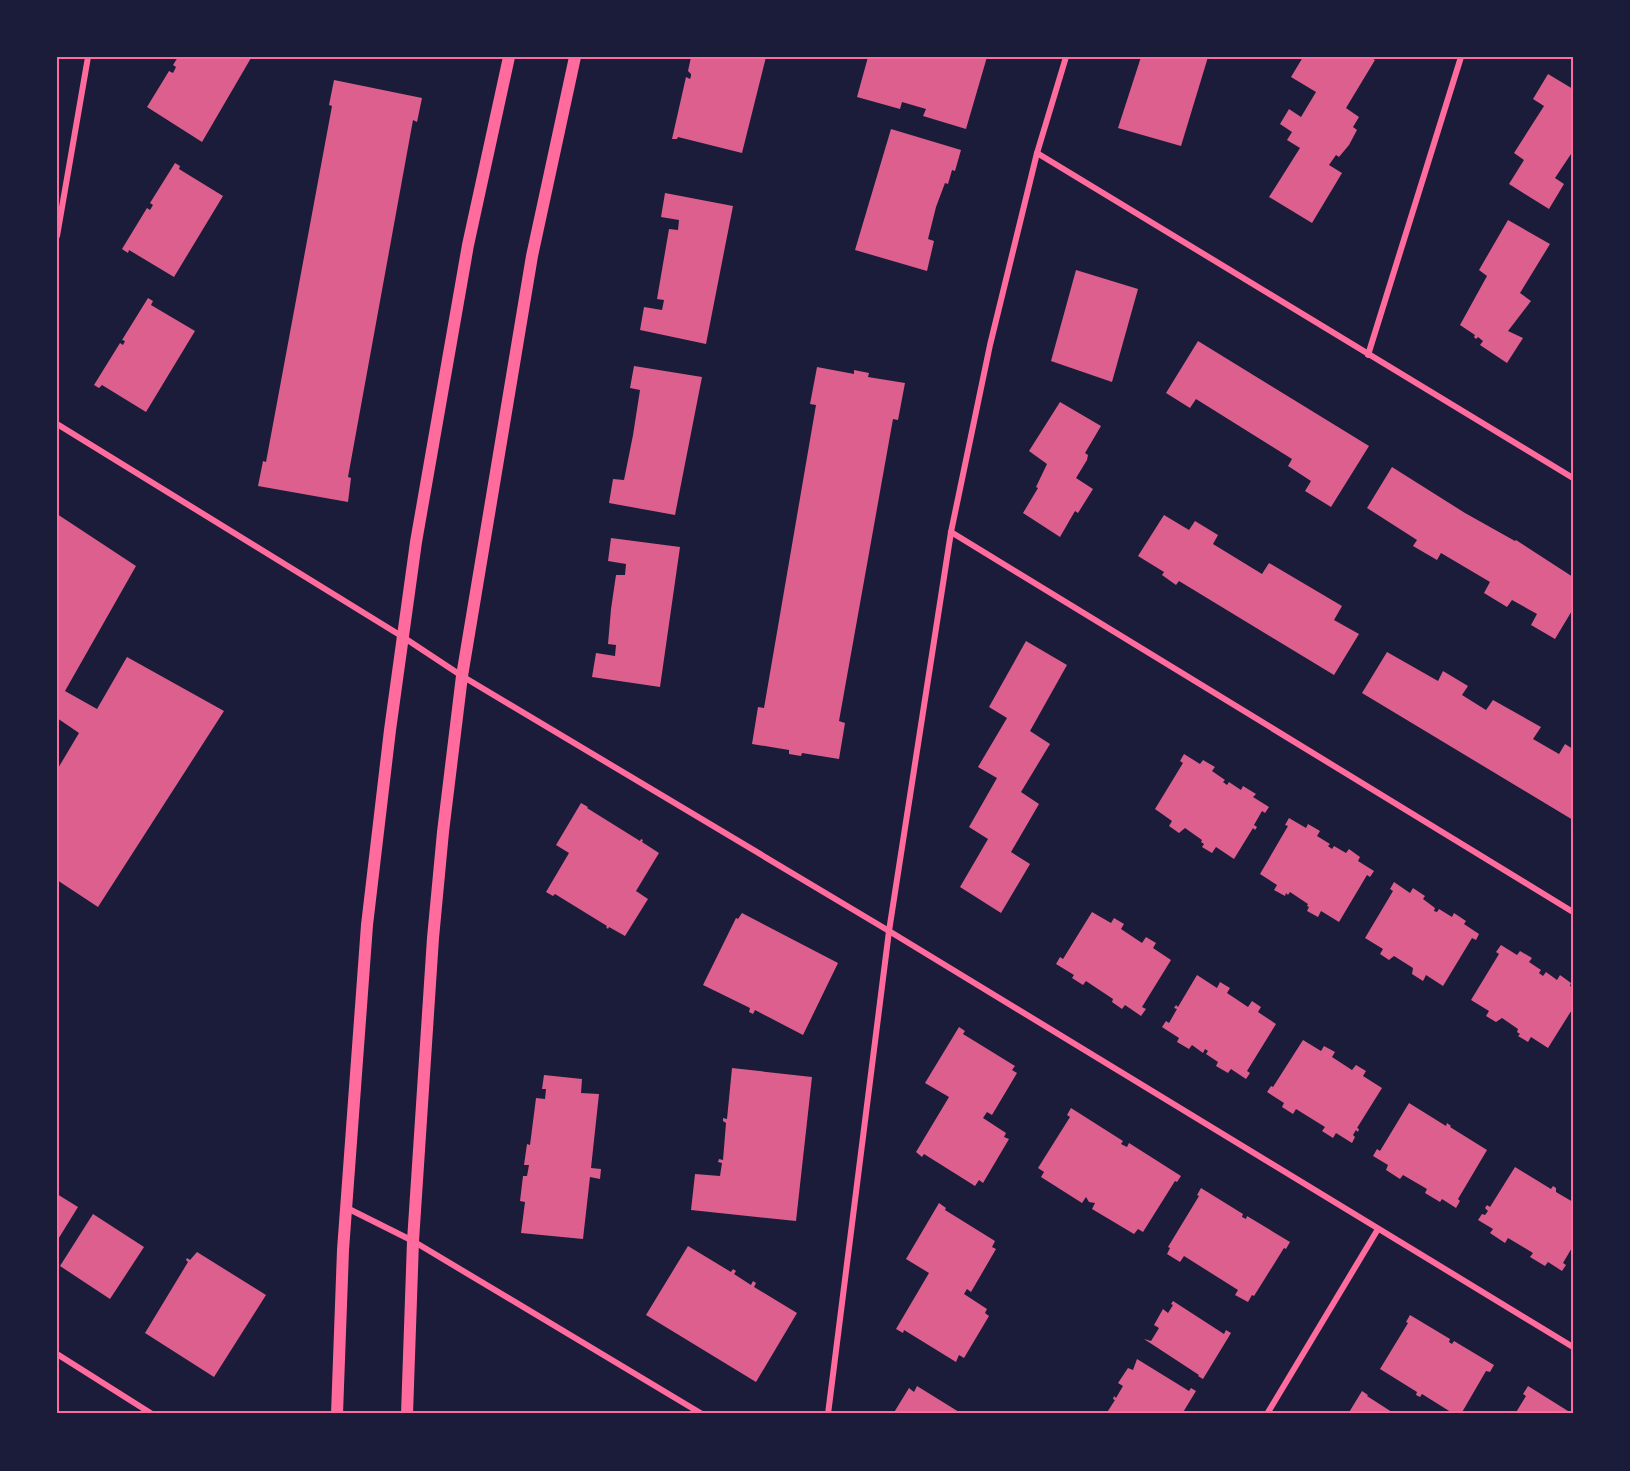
<svg xmlns="http://www.w3.org/2000/svg" width="1630" height="1471" viewBox="0 0 1630 1471" font-family="Inter,sans-serif">
<style>
.building{fill:#dd5f8e}
.lines{fill:none;stroke-linecap:round;stroke-linejoin:round}
.minor{stroke:#ff6b9d;stroke-width:6}
.secondary{stroke:#ff6b9d;stroke-width:12}
.neatline{fill:none;stroke:#ff6b9d;stroke-width:2}
</style>
<rect width="100%" height="100%" fill="#1b1b3a"/>
<g class="building">
<path d="M 178,57 L 251,58 L 202,142 L 147,107 L 169,71 L 173,73 L 176,67 L 173,65 Z"/>
<path d="M 691,57 L 766,57 L 742,153 L 678,137 L 677,139 L 672,139 L 686,77 L 690,79 L 691,76 L 691,74 L 688,71 Z"/>
<path d="M 868,57 L 987,57 L 966,129 L 923,116 L 926,109 L 902,102 L 900,109 L 857,97 Z"/>
<path d="M 1141,57 L 1208,57 L 1181,146 L 1118,128 Z"/>
<path d="M 1303,57 L 1370,57 L 1375,60 L 1346,108 L 1359,117 L 1353,127 L 1357,130 L 1349,145 L 1339,157 L 1336,155 L 1329,165 L 1342,173 L 1312,223 L 1269,197 L 1300,148 L 1287,140 L 1292,132 L 1280,124 L 1289,109 L 1301,117 L 1316,92 L 1291,77 Z"/>
<path d="M 1548,74 L 1573,89 L 1573,151 L 1555,178 L 1564,184 L 1549,209 L 1509,184 L 1524,160 L 1514,153 L 1544,106 L 1533,99 Z"/>
<path d="M 334,80 L 422,98 L 417,122 L 413,120 L 348,477 L 351,478 L 348,502 L 258,486 L 263,461 L 266,462 L 332,106 L 329,105 Z"/>
<path d="M 891,129 L 961,150 L 955,171 L 952,170 L 948,184 L 945,183 L 936,207 L 928,239 L 934,241 L 927,271 L 855,250 Z"/>
<path d="M 175,163 L 180,166 L 179,169 L 223,196 L 174,277 L 129,250 L 128,253 L 122,249 L 147,208 L 150,210 L 153,205 L 150,203 Z"/>
<path d="M 665,193 L 733,206 L 706,344 L 640,330 L 644,307 L 662,310 L 664,300 L 657,299 L 669,229 L 678,230 L 679,220 L 661,217 Z"/>
<path d="M 1508,220 L 1550,244 L 1520,293 L 1531,301 L 1508,331 L 1523,338 L 1507,363 L 1480,345 L 1483,341 L 1478,337 L 1476,339 L 1474,337 L 1475,335 L 1460,325 L 1487,276 L 1479,270 Z"/>
<path d="M 1076,270 L 1138,289 L 1112,382 L 1051,361 Z"/>
<path d="M 148,298 L 153,301 L 151,305 L 195,331 L 146,412 L 102,385 L 99,388 L 94,385 L 120,343 L 123,345 L 125,341 L 122,340 Z"/>
<path d="M 1198,341 L 1369,446 L 1331,507 L 1305,491 L 1311,481 L 1288,466 L 1292,459 L 1196,399 L 1190,408 L 1166,393 Z"/>
<path d="M 634,366 L 702,377 L 675,515 L 609,503 L 613,479 L 624,480 L 633,435 L 640,390 L 630,388 Z"/>
<path d="M 817,367 L 854,374 L 854,370 L 869,373 L 868,377 L 905,383 L 898,420 L 893,419 L 839,721 L 845,723 L 839,759 L 802,753 L 801,756 L 789,754 L 789,750 L 752,744 L 758,707 L 764,708 L 816,405 L 810,404 Z"/>
<path d="M 1060,402 L 1101,426 L 1085,453 L 1088,455 L 1087,460 L 1076,478 L 1093,489 L 1078,513 L 1075,511 L 1060,537 L 1023,513 L 1038,488 L 1036,487 L 1047,464 L 1029,451 Z"/>
<path d="M 1392,467 L 1465,513 L 1515,541 L 1516,540 L 1573,577 L 1573,609 L 1555,639 L 1531,625 L 1537,614 L 1512,600 L 1507,607 L 1484,593 L 1490,582 L 1441,553 L 1437,560 L 1413,546 L 1417,540 L 1367,508 Z"/>
<path d="M 57,514 L 136,566 L 65,691 L 97,709 L 127,657 L 224,711 L 98,907 L 57,880 L 57,770 L 79,733 L 57,718 Z"/>
<path d="M 1164,515 L 1189,530 L 1195,521 L 1218,535 L 1213,544 L 1262,574 L 1269,563 L 1342,606 L 1334,620 L 1359,634 L 1334,675 L 1179,581 L 1176,585 L 1162,575 L 1164,572 L 1138,556 Z"/>
<path d="M 611,538 L 680,547 L 660,687 L 592,677 L 596,653 L 615,656 L 616,645 L 608,644 L 611,609 L 616,575 L 625,575 L 626,564 L 608,561 Z"/>
<path d="M 1026,641 L 1067,665 L 1030,731 L 1050,744 L 1021,792 L 1039,804 L 1011,852 L 1030,864 L 1001,913 L 960,887 L 988,839 L 969,827 L 997,778 L 978,767 L 1007,718 L 989,707 Z"/>
<path d="M 1387,652 L 1438,681 L 1443,671 L 1468,686 L 1462,695 L 1486,710 L 1493,700 L 1518,714 L 1541,727 L 1533,739 L 1559,754 L 1565,744 L 1573,749 L 1573,820 L 1362,693 Z"/>
<path d="M 1184,754 L 1200,764 L 1203,760 L 1215,767 L 1212,771 L 1225,780 L 1223,782 L 1227,785 L 1229,782 L 1241,790 L 1243,786 L 1256,794 L 1253,797 L 1269,807 L 1265,813 L 1262,811 L 1254,825 L 1257,827 L 1255,830 L 1253,828 L 1234,859 L 1216,847 L 1212,853 L 1202,847 L 1204,844 L 1201,842 L 1202,840 L 1185,828 L 1179,833 L 1169,826 L 1172,821 L 1155,809 L 1183,763 L 1180,761 Z"/>
<path d="M 581,803 L 588,807 L 587,808 L 640,841 L 641,839 L 643,840 L 642,842 L 659,853 L 636,891 L 648,899 L 625,936 L 609,927 L 608,929 L 606,927 L 607,926 L 555,894 L 553,896 L 546,892 L 569,853 L 556,845 Z"/>
<path d="M 1289,818 L 1306,828 L 1308,824 L 1320,831 L 1317,836 L 1330,844 L 1328,846 L 1332,849 L 1334,846 L 1346,853 L 1349,849 L 1360,857 L 1358,861 L 1374,871 L 1370,877 L 1367,875 L 1339,922 L 1321,911 L 1318,917 L 1307,911 L 1309,907 L 1307,906 L 1308,904 L 1290,892 L 1288,895 L 1286,893 L 1285,896 L 1274,890 L 1277,885 L 1260,874 L 1288,826 L 1285,825 Z"/>
<path d="M 1394,882 L 1410,893 L 1413,888 L 1425,896 L 1423,899 L 1435,908 L 1434,911 L 1437,912 L 1439,909 L 1452,917 L 1454,913 L 1466,921 L 1464,924 L 1479,934 L 1476,940 L 1472,938 L 1443,986 L 1426,975 L 1423,981 L 1412,974 L 1413,968 L 1394,956 L 1389,960 L 1380,954 L 1383,949 L 1365,938 L 1393,891 L 1390,889 Z"/>
<path d="M 1092,912 L 1111,923 L 1114,918 L 1124,924 L 1121,929 L 1142,943 L 1146,937 L 1156,943 L 1153,948 L 1171,960 L 1142,1007 L 1146,1009 L 1141,1016 L 1125,1005 L 1122,1009 L 1112,1002 L 1113,999 L 1086,981 L 1083,985 L 1072,978 L 1074,975 L 1056,964 L 1060,957 L 1063,959 Z"/>
<path d="M 742,913 L 838,963 L 803,1035 L 755,1010 L 753,1014 L 749,1012 L 750,1008 L 703,985 L 736,918 L 738,919 Z"/>
<path d="M 1501,945 L 1517,955 L 1520,951 L 1532,958 L 1529,962 L 1541,970 L 1539,973 L 1543,976 L 1546,972 L 1557,980 L 1560,975 L 1571,983 L 1570,986 L 1573,988 L 1573,1008 L 1548,1048 L 1531,1037 L 1528,1042 L 1518,1036 L 1520,1034 L 1517,1032 L 1518,1029 L 1502,1018 L 1496,1022 L 1486,1016 L 1489,1011 L 1471,1000 L 1499,954 L 1496,952 Z"/>
<path d="M 1197,975 L 1217,988 L 1220,982 L 1230,988 L 1227,993 L 1248,1007 L 1252,1001 L 1261,1007 L 1258,1012 L 1276,1024 L 1247,1071 L 1250,1073 L 1246,1079 L 1231,1069 L 1228,1073 L 1216,1066 L 1218,1062 L 1206,1054 L 1208,1051 L 1205,1049 L 1203,1053 L 1192,1045 L 1189,1049 L 1177,1042 L 1179,1038 L 1162,1027 L 1166,1021 L 1169,1023 L 1177,1009 L 1174,1008 L 1176,1005 L 1178,1007 Z"/>
<path d="M 959,1027 L 965,1031 L 963,1034 L 1015,1066 L 1012,1070 L 1017,1073 L 992,1115 L 987,1112 L 983,1118 L 1006,1133 L 1004,1137 L 1009,1139 L 983,1183 L 979,1180 L 975,1186 L 924,1154 L 922,1157 L 916,1152 L 949,1097 L 925,1083 Z"/>
<path d="M 1303,1040 L 1321,1051 L 1324,1046 L 1335,1052 L 1332,1057 L 1352,1070 L 1356,1065 L 1366,1071 L 1363,1076 L 1382,1088 L 1357,1128 L 1359,1129 L 1358,1132 L 1356,1130 L 1353,1135 L 1355,1137 L 1352,1143 L 1336,1133 L 1333,1138 L 1322,1131 L 1325,1127 L 1296,1109 L 1293,1114 L 1282,1107 L 1284,1103 L 1267,1092 L 1271,1086 L 1273,1087 Z"/>
<path d="M 732,1068 L 812,1077 L 796,1221 L 691,1210 L 695,1174 L 720,1176 L 722,1163 L 718,1162 L 719,1159 L 723,1160 L 726,1123 L 723,1121 L 723,1118 L 727,1119 Z"/>
<path d="M 544,1075 L 582,1079 L 581,1093 L 599,1094 L 591,1168 L 601,1169 L 600,1179 L 590,1177 L 583,1239 L 521,1233 L 525,1202 L 520,1201 L 523,1176 L 527,1176 L 529,1165 L 524,1165 L 527,1144 L 530,1145 L 536,1098 L 545,1099 L 546,1089 L 542,1089 Z"/>
<path d="M 1409,1103 L 1446,1126 L 1447,1123 L 1451,1126 L 1450,1127 L 1487,1150 L 1458,1199 L 1460,1201 L 1456,1208 L 1442,1199 L 1440,1202 L 1425,1193 L 1427,1189 L 1403,1175 L 1400,1179 L 1386,1170 L 1388,1165 L 1373,1156 L 1377,1149 L 1380,1151 Z"/>
<path d="M 1071,1108 L 1123,1141 L 1121,1144 L 1127,1147 L 1129,1143 L 1181,1176 L 1177,1182 L 1175,1181 L 1143,1232 L 1138,1229 L 1134,1234 L 1092,1209 L 1095,1203 L 1089,1202 L 1086,1197 L 1082,1203 L 1041,1177 L 1044,1172 L 1038,1168 L 1070,1117 L 1067,1115 Z"/>
<path d="M 1515,1167 L 1551,1189 L 1553,1186 L 1556,1188 L 1556,1192 L 1573,1202 L 1573,1246 L 1563,1263 L 1566,1265 L 1562,1271 L 1548,1262 L 1545,1266 L 1530,1257 L 1533,1253 L 1508,1238 L 1505,1243 L 1490,1233 L 1493,1229 L 1478,1220 L 1482,1214 L 1485,1215 L 1488,1211 L 1485,1208 L 1487,1205 L 1490,1207 Z"/>
<path d="M 1201,1188 L 1243,1214 L 1242,1217 L 1246,1219 L 1247,1216 L 1290,1242 L 1286,1249 L 1284,1248 L 1254,1296 L 1252,1295 L 1248,1302 L 1235,1295 L 1238,1290 L 1184,1256 L 1180,1262 L 1167,1254 L 1170,1248 L 1168,1247 L 1199,1196 L 1197,1195 Z"/>
<path d="M 57,1194 L 78,1207 L 57,1241 Z"/>
<path d="M 939,1203 L 946,1208 L 945,1210 L 995,1241 L 992,1247 L 996,1249 L 971,1292 L 967,1289 L 964,1294 L 987,1309 L 985,1313 L 989,1316 L 964,1358 L 959,1355 L 956,1362 L 904,1330 L 903,1333 L 896,1329 L 929,1273 L 906,1259 Z"/>
<path d="M 93,1214 L 144,1247 L 110,1299 L 60,1266 Z"/>
<path d="M 688,1246 L 731,1272 L 733,1269 L 736,1271 L 734,1274 L 751,1285 L 753,1281 L 756,1283 L 754,1287 L 797,1313 L 756,1382 L 646,1315 Z"/>
<path d="M 197,1252 L 266,1295 L 214,1377 L 145,1333 L 188,1262 L 186,1260 L 187,1258 L 190,1260 Z"/>
<path d="M 1173,1301 L 1224,1334 L 1226,1330 L 1231,1333 L 1203,1379 L 1198,1376 L 1199,1375 L 1144,1339 L 1151,1341 L 1159,1328 L 1154,1325 L 1163,1309 L 1168,1313 L 1173,1305 L 1171,1304 Z"/>
<path d="M 1410,1315 L 1450,1339 L 1449,1342 L 1452,1344 L 1454,1341 L 1494,1365 L 1490,1372 L 1486,1371 L 1461,1414 L 1454,1414 L 1422,1394 L 1420,1397 L 1416,1395 L 1417,1392 L 1380,1369 L 1408,1323 L 1406,1322 Z"/>
<path d="M 1137,1359 L 1189,1391 L 1191,1388 L 1196,1391 L 1182,1414 L 1106,1414 L 1115,1400 L 1113,1399 L 1114,1396 L 1116,1398 L 1123,1386 L 1118,1383 L 1128,1368 L 1133,1370 Z"/>
<path d="M 917,1386 L 959,1412 L 958,1414 L 893,1414 L 909,1388 L 914,1392 Z"/>
<path d="M 1528,1386 L 1568,1411 L 1566,1414 L 1515,1414 L 1526,1396 L 1523,1394 Z"/>
<path d="M 1362,1391 L 1368,1395 L 1367,1396 L 1395,1414 L 1348,1414 Z"/>
</g>
<g class="lines">
<g class="minor">
<path d="M 1037,153 L 1573,478"/>
<path d="M 57,236 L 88,57"/>
<path d="M 1368,355 L 1461,57"/>
<path d="M 57,424 L 403,637 L 462,676 L 889,931 L 1573,1347"/>
<path d="M 951,532 L 1573,912"/>
<path d="M 347,1208 L 413,1241 L 702,1414"/>
<path d="M 57,1354 L 152,1414"/>
<path d="M 828,1414 L 889,931 L 951,532 L 990,345 L 1037,153 L 1066,57"/>
<path d="M 1267,1414 L 1378,1229"/>
</g>
<g class="secondary">
<path d="M 337,1414 L 343,1250 L 367,925 L 390,730 L 416,542 L 468,245 L 509,57"/>
<path d="M 407,1414 L 413,1241 L 433,938 L 443,832 L 462,676 L 532,256 L 575,57"/>
</g>
</g>
<rect width="1630" height="1471" fill="none" stroke="#1b1b3a" stroke-width="117"/>
<rect x="58" y="58" width="1514" height="1354" class="neatline"/>
</svg>
